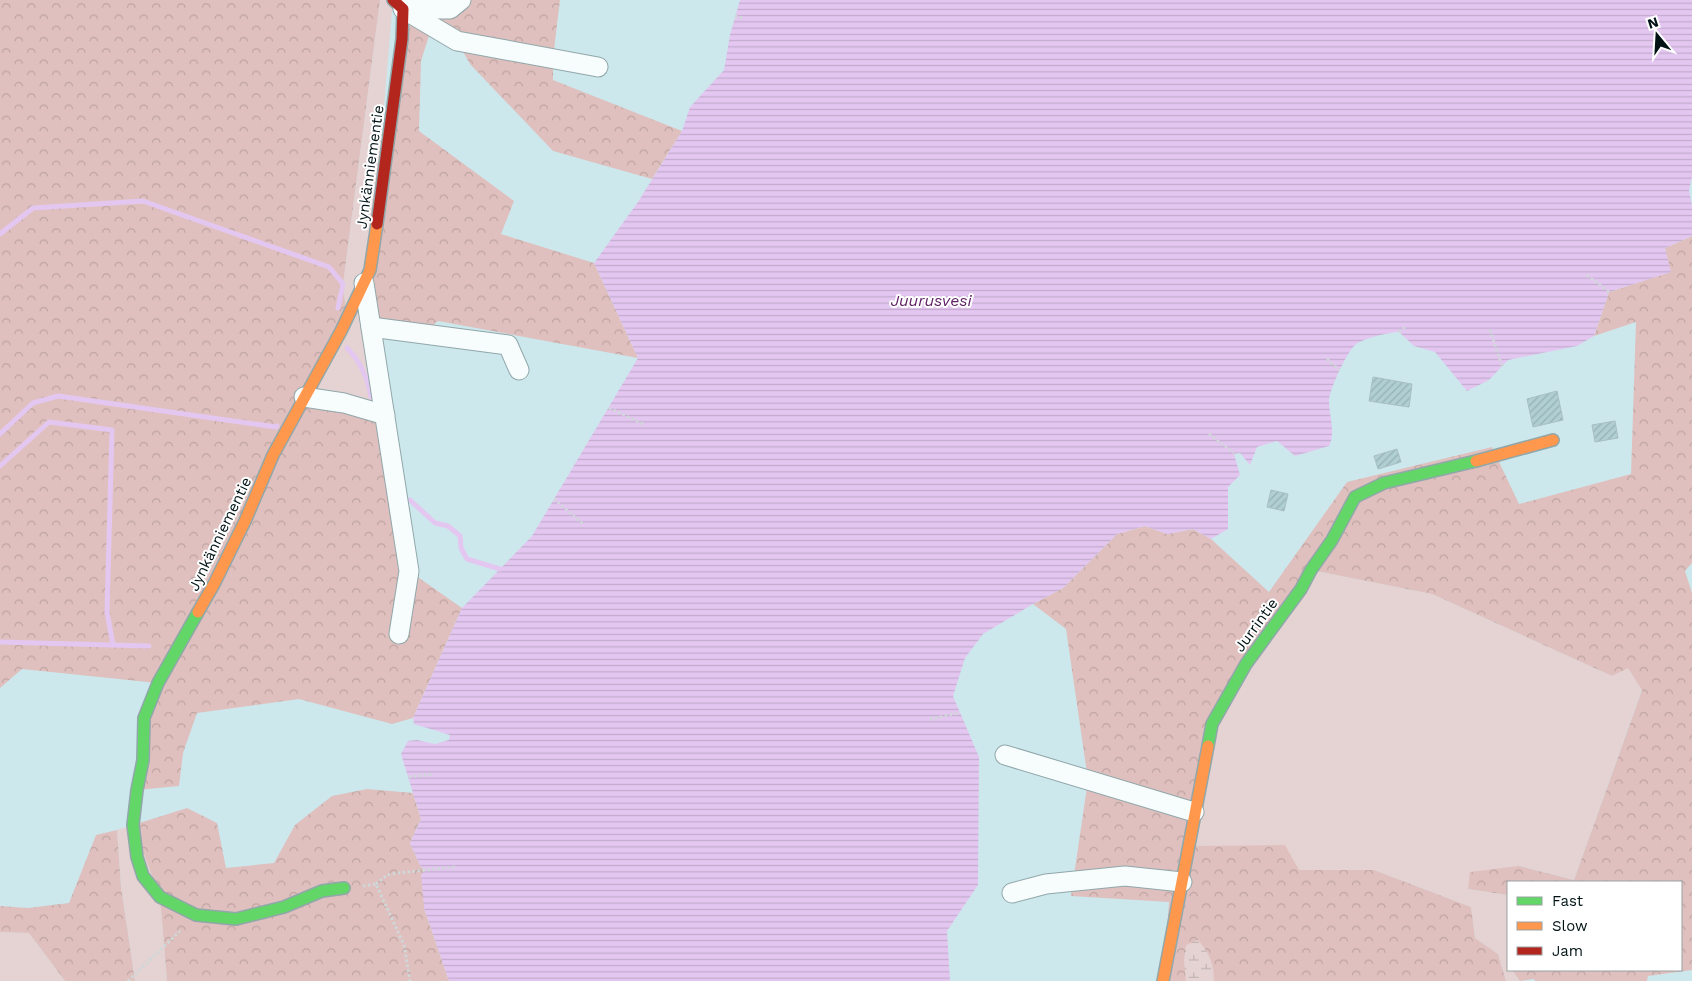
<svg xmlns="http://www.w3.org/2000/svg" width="1692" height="981" viewBox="0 0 1692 981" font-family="'Work Sans',sans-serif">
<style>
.grass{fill:#e4d3d2}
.forest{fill:url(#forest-crowns)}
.wetland{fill:url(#wetland-marsh)}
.water{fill:url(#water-rules)}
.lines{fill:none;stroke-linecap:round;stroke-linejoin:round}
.stream{stroke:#e4c7f0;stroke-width:5}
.building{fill:url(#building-hatch);stroke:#a9bfc3}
.street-casing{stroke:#91a7aa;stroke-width:21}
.fast-casing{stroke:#91a7aa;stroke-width:14}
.slow-casing{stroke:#91a7aa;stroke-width:14}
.jam-casing{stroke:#91a7aa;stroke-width:14}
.path{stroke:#cfd7d8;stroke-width:3;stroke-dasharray:2.5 2.5;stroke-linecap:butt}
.street{stroke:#f7fcfc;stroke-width:19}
.fast{stroke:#63d668;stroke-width:11}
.slow{stroke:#ff974d;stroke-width:11}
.jam{stroke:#b3261e;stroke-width:11}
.labels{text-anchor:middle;stroke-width:4;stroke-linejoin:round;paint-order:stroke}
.street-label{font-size:15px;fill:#011315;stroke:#fff}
.water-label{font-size:16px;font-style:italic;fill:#602265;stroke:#fff}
</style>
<defs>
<pattern id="forest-crowns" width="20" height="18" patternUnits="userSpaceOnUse" patternTransform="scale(1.25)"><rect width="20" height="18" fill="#dfc0be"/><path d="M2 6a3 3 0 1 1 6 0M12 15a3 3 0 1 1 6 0" fill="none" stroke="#bea4a2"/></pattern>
<pattern id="wetland-marsh" width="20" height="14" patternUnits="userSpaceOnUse" patternTransform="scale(1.25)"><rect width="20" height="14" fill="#e4d3d2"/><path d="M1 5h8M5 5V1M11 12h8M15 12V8" fill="none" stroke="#c2b4b3"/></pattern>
<pattern id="water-rules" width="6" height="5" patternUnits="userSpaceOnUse" patternTransform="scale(1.25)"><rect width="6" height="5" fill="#e4c7f0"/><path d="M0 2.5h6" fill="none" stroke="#c2aacd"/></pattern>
<pattern id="building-hatch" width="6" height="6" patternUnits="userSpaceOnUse" patternTransform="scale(1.25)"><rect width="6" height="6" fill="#b0cfd3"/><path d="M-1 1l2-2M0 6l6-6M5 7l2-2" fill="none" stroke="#96b1b4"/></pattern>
</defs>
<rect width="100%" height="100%" fill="#cce8ed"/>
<g class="grass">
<path d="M 380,0 L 393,0 L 370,270 L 385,415 L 304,397 L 347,319 L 343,284 Z"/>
<path d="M 1311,570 L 1432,594 L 1612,676 L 1628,667 L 1642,689 L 1574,880 L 1519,866 L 1468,889 L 1508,895 L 1508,970 L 1512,970 L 1520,981 L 1506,981 L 1498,954 L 1475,938 L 1471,907 L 1374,870 L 1298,870 L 1188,846 L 1212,724 Z"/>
<path d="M 133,825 L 160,897 L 167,981 L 135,981 L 121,887 L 117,830 Z"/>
<path d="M 0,932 L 29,933 L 65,981 L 0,981 Z"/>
</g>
<g class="forest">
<path d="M 0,0 L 380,0 L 343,284 L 347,319 L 305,397 L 385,415 L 409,571 L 462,608 L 413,718 L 392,724 L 299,699 L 197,713 L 183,753 L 179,786 L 137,790 L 157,683 L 22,669 L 0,688 Z"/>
<path d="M 414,0 L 560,0 L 553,58 L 553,80 L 682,131 L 652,179 L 553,151 L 470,64 L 457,41 L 432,26 L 421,61 L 419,131 L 514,201 L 501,234 L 594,263 L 638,358 L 438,321 L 422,334 L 371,327 L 370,270 Z"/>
<path d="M 1692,236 L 1692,563 L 1685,571 L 1692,593 L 1692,970 L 1648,976 L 1647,981 L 1535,981 L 1534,979 L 1520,981 L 1512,970 L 1681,970 L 1681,882 L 1508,882 L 1508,895 L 1468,889 L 1470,872 L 1519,866 L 1574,880 L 1642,690 L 1628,668 L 1612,676 L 1432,594 L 1311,570 L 1212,724 L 1188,846 L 1285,845 L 1299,870 L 1374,870 L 1471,907 L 1475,938 L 1498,954 L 1506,981 L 1163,981 L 1169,902 L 1071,896 L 1088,780 L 1066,629 L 1033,604 L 1063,588 L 1117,534 L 1145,526 L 1167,534 L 1193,529 L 1211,539 L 1269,592 L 1347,482 L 1492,447 L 1519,504 L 1631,474 L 1636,322 L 1594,336 L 1609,292 L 1670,272 L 1665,248 Z"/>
<path d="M 367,789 L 413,793 L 421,819 L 410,843 L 421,867 L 426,870 L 424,873 L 424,908 L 449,981 L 167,981 L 160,897 L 133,825 L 187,808 L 217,823 L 226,868 L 274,863 L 295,825 L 332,796 Z"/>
<path d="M 117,830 L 121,887 L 135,981 L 65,981 L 29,933 L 0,932 L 0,906 L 28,908 L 69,903 L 96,835 Z"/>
</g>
<path class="wetland" d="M 1198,940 C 1209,952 1214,964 1214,981 L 1186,981 L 1184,960 L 1186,945 Z"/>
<path class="water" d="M 740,0 L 1692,0 L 1692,177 L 1689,190 L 1692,206 L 1692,236 L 1665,248 L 1671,272 L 1609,292 L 1594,336 L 1577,346 L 1508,360 L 1489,380 L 1467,391 L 1435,352 L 1414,346 L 1399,332 C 1390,332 1361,339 1355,345 C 1347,352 1329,390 1329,401 C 1329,416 1336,432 1329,446 L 1295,456 L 1277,441 L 1257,447 L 1250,465 L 1240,453 L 1234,454 L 1240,475 L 1228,487 L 1228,529 L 1211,539 L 1193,529 L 1167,534 L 1145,526 L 1117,534 L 1063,588 L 1033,604 L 983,634 L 965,658 L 953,696 L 979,757 L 978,885 L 947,931 L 950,981 L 449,981 L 424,908 L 421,874 L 426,870 L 421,867 L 410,843 L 421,819 L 401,754 L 408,741 L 417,740 L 435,744 L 449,740 L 450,735 L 414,724 L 413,718 L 462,608 L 532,536 L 638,358 L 594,263 L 638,202 L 682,131 L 690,107 L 724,70 L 730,35 Z"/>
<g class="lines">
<g class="stream">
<path d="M 0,234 L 33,208 L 143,201 L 329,267 L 343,284 L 338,308"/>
<path d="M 347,348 C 360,361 368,379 371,397"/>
<path d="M 0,434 L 33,403 L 58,396 L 276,427 L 277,426"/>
<path d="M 0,466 L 49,422 L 112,430 L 107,612 L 113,645"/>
<path d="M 410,500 L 435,523 L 448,526 L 460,536 L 461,548 L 467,559 L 500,569"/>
<path d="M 0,642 L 149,646"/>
</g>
</g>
<g class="building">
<path d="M 1373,377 L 1412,384 L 1409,407 L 1369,401 Z"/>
<path d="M 1557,391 L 1563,420 L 1533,427 L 1527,399 Z"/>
<path d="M 1615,421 L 1618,438 L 1595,442 L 1592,425 Z"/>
<path d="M 1397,449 L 1401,462 L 1378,469 L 1374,456 Z"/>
<path d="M 1271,490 L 1288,494 L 1284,511 L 1267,507 Z"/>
</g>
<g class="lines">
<g class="street-casing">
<g id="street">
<path d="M 403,9 L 457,41 L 598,67"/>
<path d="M 404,9 L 450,9 L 461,0"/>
<path d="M 364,283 L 409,571 L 399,634"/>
<path d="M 371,327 L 508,345 L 519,370"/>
<path d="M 304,397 L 344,403 L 385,415"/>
<path d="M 1005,755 L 1194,812"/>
<path d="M 1012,893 L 1046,884 L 1125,876 L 1182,882"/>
</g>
</g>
<g class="fast-casing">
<g id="fast">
<path d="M 198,612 L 158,683 L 144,718 L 143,760 L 137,790 L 133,825 L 137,857 L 143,876 L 160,897 L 196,915 L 236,919 L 284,907 L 322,891 L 344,888"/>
<path d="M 1208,746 L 1212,724 L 1246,664 L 1301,589 L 1311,570 L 1332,540 L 1355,497 L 1384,483 L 1476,461"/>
</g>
</g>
<g class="slow-casing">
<g id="slow">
<path d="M 1476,461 L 1553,440"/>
<path d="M 198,612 L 214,584 L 245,521 L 273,455 L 341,331 L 370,270 L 377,224"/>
<path d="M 1163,981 L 1208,746"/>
</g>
</g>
<g class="jam-casing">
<path id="jam" d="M 377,224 L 402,39 L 403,9 L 393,0"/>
</g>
<g class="path">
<path d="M 735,16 L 743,18"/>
<path d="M 1587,275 L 1609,292"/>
<path d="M 1490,330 L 1502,366"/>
<path d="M 1399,332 L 1406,326"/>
<path d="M 1327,359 L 1339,370"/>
<path d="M 609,408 L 643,424"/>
<path d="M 1209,434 L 1234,453"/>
<path d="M 554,499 L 584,525"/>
<path d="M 930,719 L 960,713"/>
<path d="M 409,777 L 433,774"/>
<path d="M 376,884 L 387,875 L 397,873 L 455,867"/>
<path d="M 363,886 L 376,884 L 404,945 L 410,981"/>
<path d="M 128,981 L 180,931"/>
</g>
<use href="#street" class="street"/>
<use href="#fast" class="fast"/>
<use href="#slow" class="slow"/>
<use href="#jam" class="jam"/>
</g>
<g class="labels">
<g class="street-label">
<text transform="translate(370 167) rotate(-82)" y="5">Jynkänniementie</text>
<text transform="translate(220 534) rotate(-64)" y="5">Jynkänniementie</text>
<text transform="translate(1256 625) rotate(-54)" y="5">Jurrintie</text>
</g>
<g class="water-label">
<text x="931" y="306">Juurusvesi</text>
</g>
</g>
<rect x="1507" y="881" width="175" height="90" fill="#ffffff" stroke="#99a1a1"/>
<rect x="1517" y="897" width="25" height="8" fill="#63d668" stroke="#99a1a1"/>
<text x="1552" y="906" font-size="15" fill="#011315">Fast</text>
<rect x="1517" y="922" width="25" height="8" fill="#ff974d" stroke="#99a1a1"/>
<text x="1552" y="931" font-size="15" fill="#011315">Slow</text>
<rect x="1517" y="947" width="25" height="8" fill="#b3261e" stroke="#99a1a1"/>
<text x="1552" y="956" font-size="15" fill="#011315">Jam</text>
<g transform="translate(1657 35) rotate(342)" stroke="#ffffff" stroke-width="4" paint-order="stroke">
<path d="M0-4L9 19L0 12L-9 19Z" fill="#011315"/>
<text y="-8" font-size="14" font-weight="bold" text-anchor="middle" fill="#011315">N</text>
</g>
</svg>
